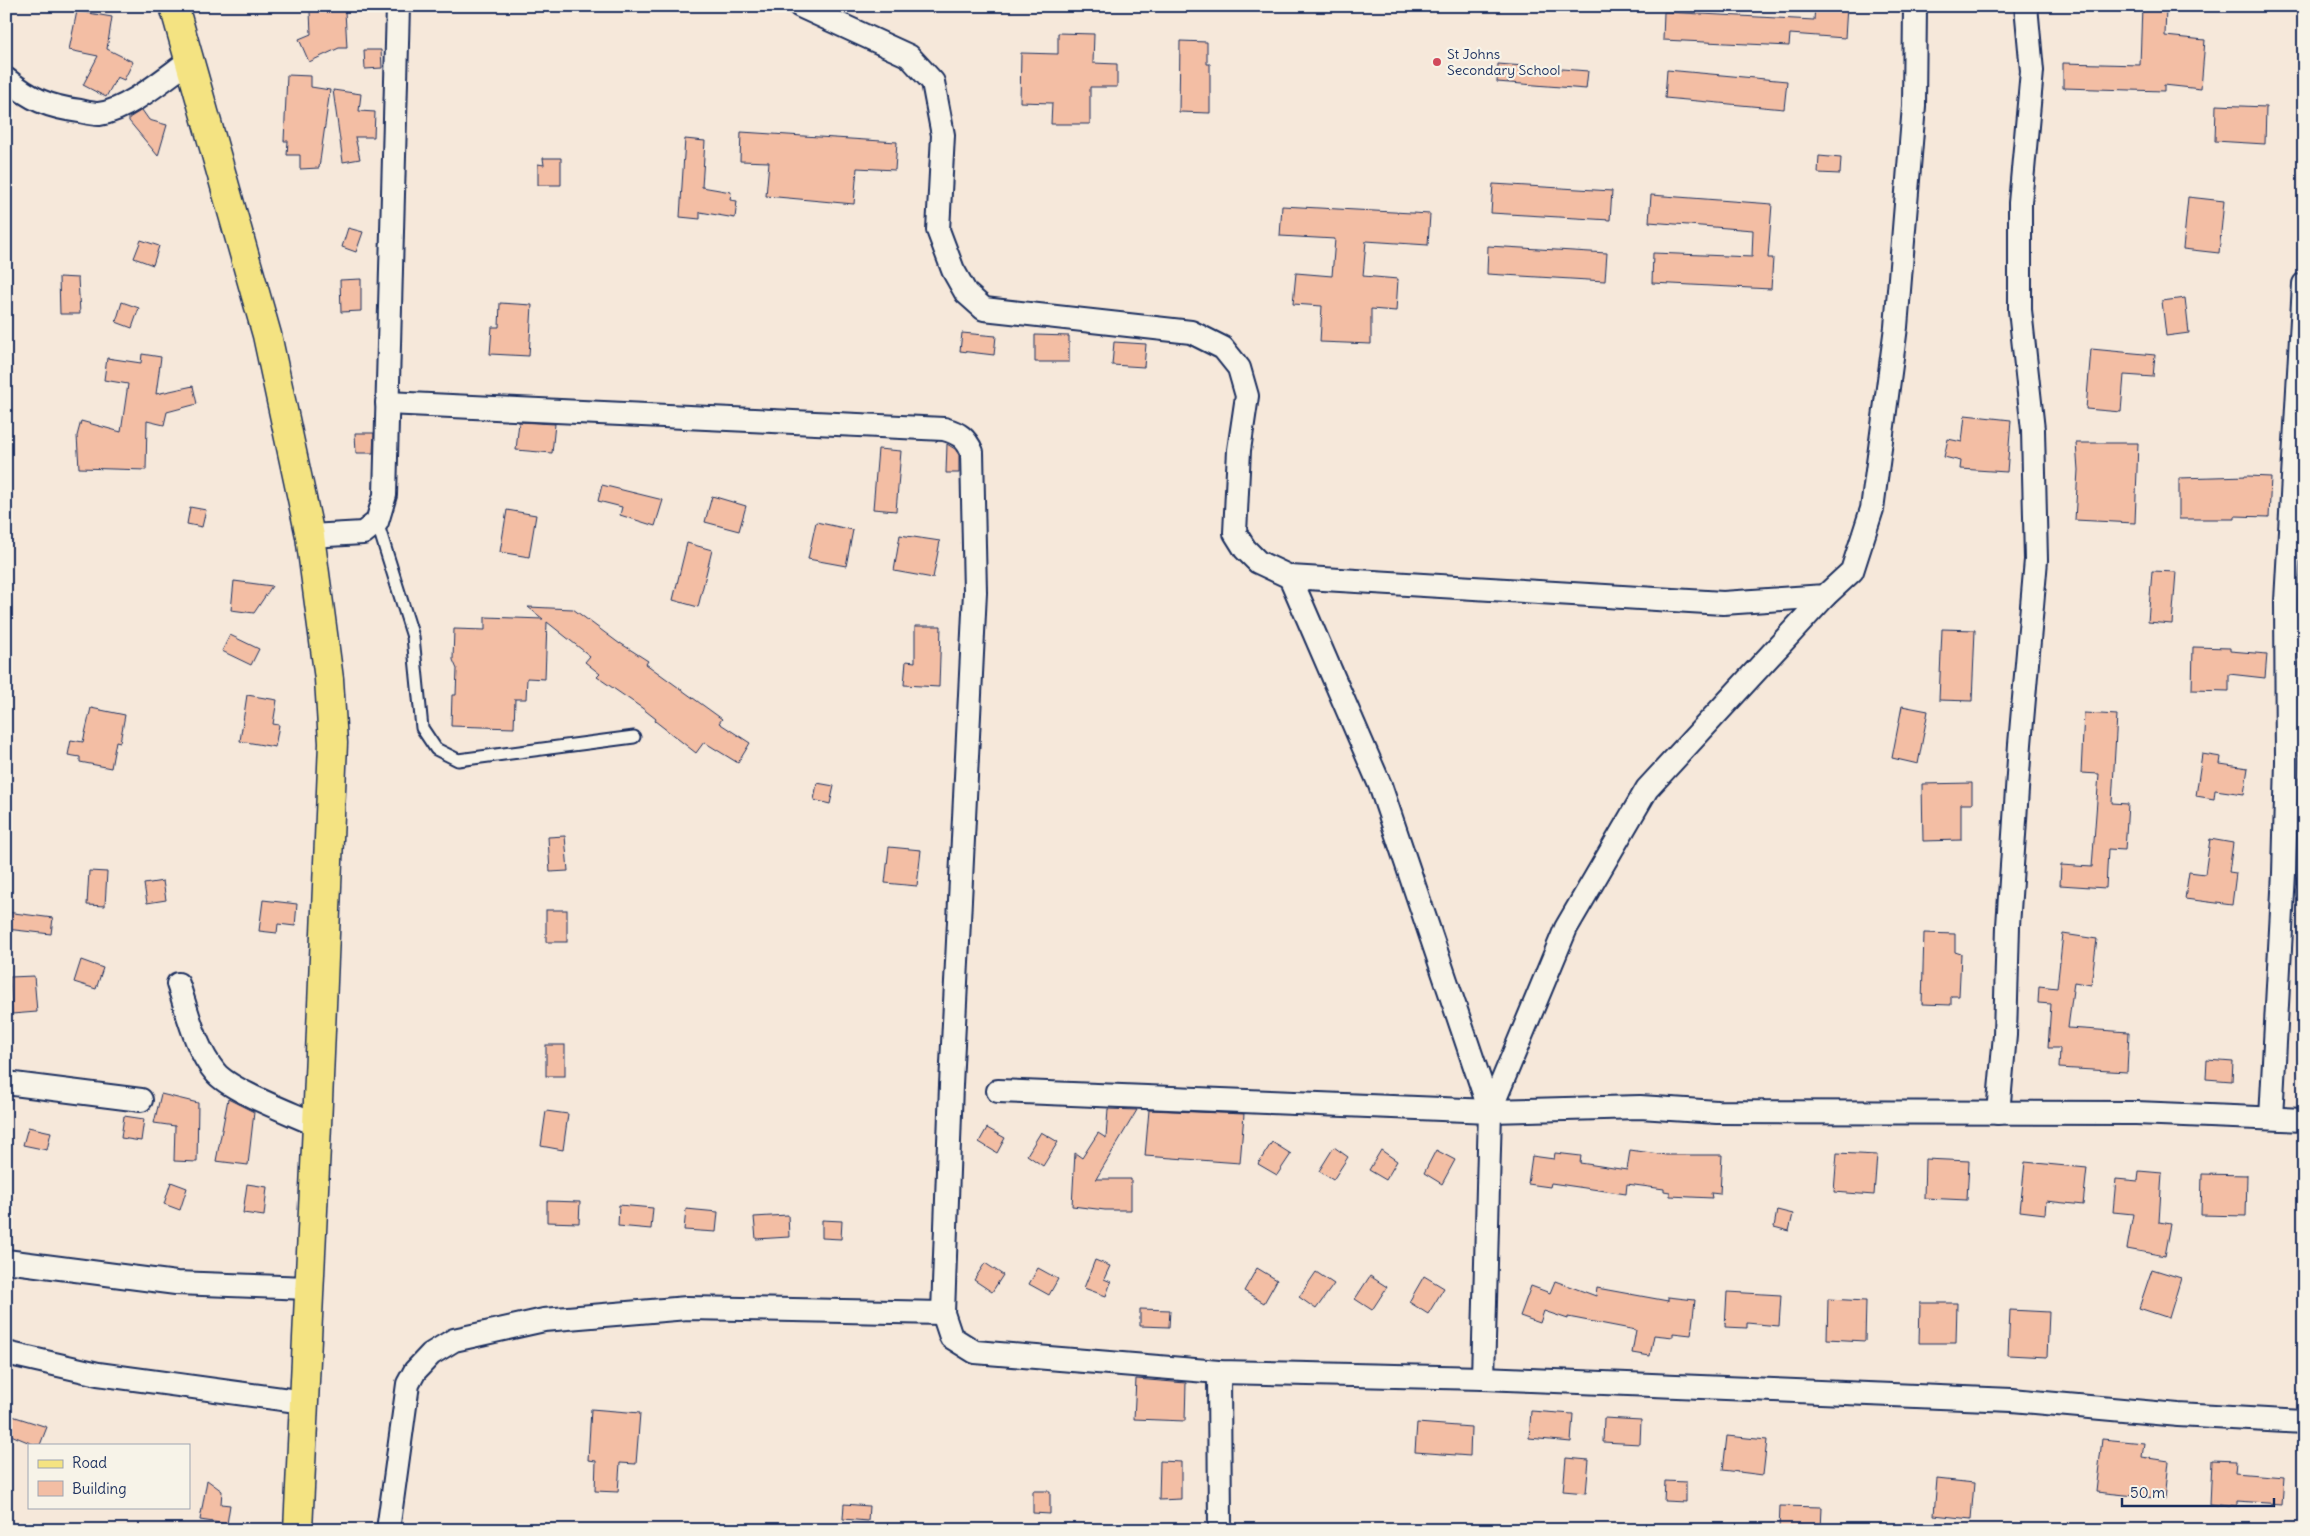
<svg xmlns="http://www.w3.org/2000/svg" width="2310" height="1536" viewBox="0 0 2310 1536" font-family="Delius,sans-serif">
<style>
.building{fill:#f3bea4;stroke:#1b2f5e}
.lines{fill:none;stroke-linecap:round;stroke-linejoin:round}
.lane-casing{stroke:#1b2f5e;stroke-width:15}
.street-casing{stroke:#1b2f5e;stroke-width:26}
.primary-casing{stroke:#1b2f5e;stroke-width:31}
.lane{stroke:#f7f3e8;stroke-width:11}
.street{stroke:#f7f3e8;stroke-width:22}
.primary{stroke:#f4e382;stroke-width:28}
.poi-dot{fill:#d1495b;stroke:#f7f3e8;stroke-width:2}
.labels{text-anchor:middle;stroke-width:4.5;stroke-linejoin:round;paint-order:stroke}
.poi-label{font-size:14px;fill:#1b2f5e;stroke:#f7f3e8;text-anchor:start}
</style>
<rect width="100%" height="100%" fill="#f6e8da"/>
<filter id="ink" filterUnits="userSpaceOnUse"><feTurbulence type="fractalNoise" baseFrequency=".02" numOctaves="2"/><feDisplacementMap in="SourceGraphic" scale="10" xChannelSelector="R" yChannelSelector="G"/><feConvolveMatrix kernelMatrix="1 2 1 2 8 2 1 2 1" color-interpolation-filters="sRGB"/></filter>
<g filter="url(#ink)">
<g class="building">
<path d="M 1815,6 L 1847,6 L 1845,38 L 1790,34 L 1789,46 L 1663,40 L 1664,12 L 1814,20 Z"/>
<path d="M 2142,6 L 2166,6 L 2165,36 L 2205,40 L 2201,89 L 2164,85 L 2164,91 L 2063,88 L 2063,63 L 2140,65 Z"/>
<path d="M 77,11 L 112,17 L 107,49 L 133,62 L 124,80 L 117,77 L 106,97 L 83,85 L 98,56 L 69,50 Z"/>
<path d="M 310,11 L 345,11 L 347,48 L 339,48 L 309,62 L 299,39 L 311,34 Z"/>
<path d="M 1058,33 L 1094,34 L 1093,63 L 1117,64 L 1117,87 L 1090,87 L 1090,124 L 1051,124 L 1052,103 L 1020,102 L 1021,53 L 1058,54 Z"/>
<path d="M 1180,41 L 1207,42 L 1207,64 L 1210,64 L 1210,113 L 1179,112 Z"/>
<path d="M 364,50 L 381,50 L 382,68 L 365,69 Z"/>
<path d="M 1498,64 L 1588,71 L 1586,89 L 1497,82 Z"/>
<path d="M 1667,70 L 1787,81 L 1784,109 L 1665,98 Z"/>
<path d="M 287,75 L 311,76 L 311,87 L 330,90 L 319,168 L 300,169 L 300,155 L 287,155 L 288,141 L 284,141 Z"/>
<path d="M 333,90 L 361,94 L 359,111 L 375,112 L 374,137 L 355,137 L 360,159 L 343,162 Z"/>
<path d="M 2216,105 L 2266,107 L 2265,144 L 2215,141 Z"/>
<path d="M 142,110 L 149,120 L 167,125 L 158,156 L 129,121 L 129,118 Z"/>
<path d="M 741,132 L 897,142 L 895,170 L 857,168 L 854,204 L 766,196 L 769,162 L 740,161 Z"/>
<path d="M 685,139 L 705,141 L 702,187 L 731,192 L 730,200 L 737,201 L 735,218 L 700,212 L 700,219 L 680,217 Z"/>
<path d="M 1819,156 L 1841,158 L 1840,174 L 1818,173 Z"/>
<path d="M 543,158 L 561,158 L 561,185 L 538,185 L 538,164 L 544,165 Z"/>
<path d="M 1493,184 L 1612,191 L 1610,220 L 1491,213 Z"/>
<path d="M 1651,195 L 1772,204 L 1768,258 L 1773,258 L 1771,289 L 1652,283 L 1653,253 L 1752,257 L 1753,230 L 1649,222 Z"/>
<path d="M 2188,197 L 2224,201 L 2219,253 L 2183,249 Z"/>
<path d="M 1282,206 L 1430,214 L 1428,245 L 1366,241 L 1363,276 L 1398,279 L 1396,311 L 1371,309 L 1371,344 L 1320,342 L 1322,306 L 1293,304 L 1296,273 L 1332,276 L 1335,239 L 1280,236 Z"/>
<path d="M 348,228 L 363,232 L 356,252 L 342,247 Z"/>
<path d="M 141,240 L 159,246 L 153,265 L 134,258 Z"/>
<path d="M 1488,246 L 1607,253 L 1605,281 L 1487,274 Z"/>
<path d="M 59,277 L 78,278 L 80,314 L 60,314 Z"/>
<path d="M 361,279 L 361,311 L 341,312 L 340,280 Z"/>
<path d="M 2185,298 L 2189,333 L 2166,336 L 2162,301 Z"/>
<path d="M 122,302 L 139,308 L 132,328 L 116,322 Z"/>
<path d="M 500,303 L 532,305 L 529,356 L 490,354 L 492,327 L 499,327 Z"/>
<path d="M 962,333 L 996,336 L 994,355 L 960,351 Z"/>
<path d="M 1035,335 L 1069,336 L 1069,362 L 1035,362 Z"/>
<path d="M 1114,342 L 1146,344 L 1144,367 L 1112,365 Z"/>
<path d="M 2091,349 L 2155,355 L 2153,377 L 2124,375 L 2121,412 L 2086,409 Z"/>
<path d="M 142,354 L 161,357 L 156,394 L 193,386 L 197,404 L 167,412 L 164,425 L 147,421 L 146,470 L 79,468 L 77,436 L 81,421 L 121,432 L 128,384 L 104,380 L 107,358 L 141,363 Z"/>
<path d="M 1965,415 L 2011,420 L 2007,472 L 1960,469 L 1961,461 L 1944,457 L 1948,439 L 1962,442 Z"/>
<path d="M 519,422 L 555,424 L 552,453 L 516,450 Z"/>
<path d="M 355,433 L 374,433 L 373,453 L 356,453 Z"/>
<path d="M 2076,443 L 2138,443 L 2135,523 L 2075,520 L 2078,470 Z"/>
<path d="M 947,444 L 955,449 L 959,455 L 959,473 L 946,473 Z"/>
<path d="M 878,449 L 901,451 L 896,511 L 873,509 Z"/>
<path d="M 2248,476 L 2271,477 L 2269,517 L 2235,516 L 2235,519 L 2179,519 L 2179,478 Z"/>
<path d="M 602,485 L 663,500 L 655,526 L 620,515 L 622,507 L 598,501 Z"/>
<path d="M 712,496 L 746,506 L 739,531 L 705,522 Z"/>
<path d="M 190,507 L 206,510 L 202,527 L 187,524 Z"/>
<path d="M 507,510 L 536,515 L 529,557 L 500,552 Z"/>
<path d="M 816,522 L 853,530 L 846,566 L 808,559 Z"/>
<path d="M 900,535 L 940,541 L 933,578 L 894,571 Z"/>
<path d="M 687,543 L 712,550 L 698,607 L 673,600 Z"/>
<path d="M 2152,571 L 2176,572 L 2172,624 L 2148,622 Z"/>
<path d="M 234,581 L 272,586 L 254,613 L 231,610 Z"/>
<path d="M 528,607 L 573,609 L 620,644 L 620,643 L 648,661 L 646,664 L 722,719 L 719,723 L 750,743 L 738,763 L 704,742 L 696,753 L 655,721 L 656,719 L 642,708 L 597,677 L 600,674 L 585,662 L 590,656 L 547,622 L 545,679 L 527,678 L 526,699 L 515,699 L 514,728 L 451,726 L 452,695 L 456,695 L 457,669 L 453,660 L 454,629 L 485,630 L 485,617 L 543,619 Z"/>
<path d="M 915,626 L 941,626 L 939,687 L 904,685 L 906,661 L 915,662 Z"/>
<path d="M 1942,629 L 1975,630 L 1972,701 L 1939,700 Z"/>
<path d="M 230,635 L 259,649 L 251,665 L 222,651 Z"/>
<path d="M 2193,647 L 2230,648 L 2230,651 L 2267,654 L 2265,678 L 2229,674 L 2229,691 L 2192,690 Z"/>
<path d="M 247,695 L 277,700 L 273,724 L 279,725 L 275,747 L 240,741 Z"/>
<path d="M 1902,706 L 1928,711 L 1918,764 L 1892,758 Z"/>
<path d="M 91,708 L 125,715 L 120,742 L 116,741 L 111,768 L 80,762 L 80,757 L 68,755 L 71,740 L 83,742 Z"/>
<path d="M 2084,713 L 2117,715 L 2112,803 L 2128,804 L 2125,850 L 2108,849 L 2106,888 L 2060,885 L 2061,865 L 2092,867 L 2099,774 L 2081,773 Z"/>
<path d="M 2202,754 L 2221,757 L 2220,764 L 2248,768 L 2244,794 L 2215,790 L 2214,799 L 2196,796 Z"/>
<path d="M 817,783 L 834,786 L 830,804 L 814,800 Z"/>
<path d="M 1972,783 L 1972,804 L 1961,804 L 1961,840 L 1923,841 L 1922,784 Z"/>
<path d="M 565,836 L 568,871 L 550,872 L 548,837 Z"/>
<path d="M 2210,839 L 2233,843 L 2229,872 L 2236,873 L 2232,905 L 2185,899 L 2189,872 L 2205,874 Z"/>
<path d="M 889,847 L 921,850 L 917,886 L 885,883 Z"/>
<path d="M 89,871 L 107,872 L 105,906 L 87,905 Z"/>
<path d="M 163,881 L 166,900 L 147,903 L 144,884 Z"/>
<path d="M 263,900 L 297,904 L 295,926 L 278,924 L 277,933 L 259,931 Z"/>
<rect x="546" y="910" width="21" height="32"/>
<path d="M 6,912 L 53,918 L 51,934 L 6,929 Z"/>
<path d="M 1924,933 L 1955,934 L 1955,952 L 1961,954 L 1959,996 L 1951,996 L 1951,1005 L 1922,1004 Z"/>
<path d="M 2063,934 L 2097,939 L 2091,985 L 2074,982 L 2068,1028 L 2129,1032 L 2127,1072 L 2059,1068 L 2060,1048 L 2048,1048 L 2051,1004 L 2038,1003 L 2039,986 L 2057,988 Z"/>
<path d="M 81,960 L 103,968 L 96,989 L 74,982 Z"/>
<path d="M 34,976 L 37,1012 L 12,1014 L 10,977 Z"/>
<rect x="546" y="1045" width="19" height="31"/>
<path d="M 2207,1060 L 2233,1062 L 2232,1081 L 2206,1079 Z"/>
<path d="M 161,1094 L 198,1103 L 197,1162 L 174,1161 L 175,1126 L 154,1123 Z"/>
<path d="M 228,1099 L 254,1112 L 248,1165 L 216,1161 Z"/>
<path d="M 1108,1109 L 1137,1110 L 1096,1179 L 1131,1179 L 1131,1210 L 1105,1210 L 1072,1206 L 1075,1153 L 1082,1158 L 1098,1133 L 1106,1138 Z"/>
<path d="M 1149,1110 L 1244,1114 L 1240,1163 L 1145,1156 Z"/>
<path d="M 546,1111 L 568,1114 L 563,1150 L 541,1146 Z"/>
<path d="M 124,1116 L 144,1119 L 141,1141 L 121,1138 Z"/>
<path d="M 28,1127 L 51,1132 L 47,1150 L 23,1145 Z"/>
<path d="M 987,1128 L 1005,1138 L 997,1153 L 979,1142 Z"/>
<path d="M 1041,1132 L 1058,1142 L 1043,1166 L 1027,1155 Z"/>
<path d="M 1272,1142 L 1291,1154 L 1277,1175 L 1258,1164 Z"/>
<path d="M 1334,1147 L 1348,1157 L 1333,1180 L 1319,1171 Z"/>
<path d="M 1381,1150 L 1397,1161 L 1386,1180 L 1369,1170 Z"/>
<path d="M 1436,1150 L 1455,1160 L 1442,1184 L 1424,1173 Z"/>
<path d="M 1630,1150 L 1666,1155 L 1722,1155 L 1720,1194 L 1711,1193 L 1712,1198 L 1670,1196 L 1670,1192 L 1664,1191 L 1664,1189 L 1627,1184 L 1626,1194 L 1551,1183 L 1550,1187 L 1528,1184 L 1532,1156 L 1554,1159 L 1555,1153 L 1581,1156 L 1580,1163 L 1627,1170 Z"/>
<path d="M 1837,1153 L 1877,1155 L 1874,1195 L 1834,1192 Z"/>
<path d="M 1925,1159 L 1969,1161 L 1967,1200 L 1924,1198 Z"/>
<path d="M 2025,1162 L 2087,1168 L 2083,1205 L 2046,1201 L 2045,1214 L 2020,1211 Z"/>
<path d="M 2139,1171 L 2162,1173 L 2159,1222 L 2171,1224 L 2165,1256 L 2127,1249 L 2133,1214 L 2113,1212 L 2116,1179 L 2138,1181 Z"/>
<path d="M 2202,1174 L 2247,1175 L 2246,1216 L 2201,1215 Z"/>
<path d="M 171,1182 L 187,1188 L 180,1210 L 164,1204 Z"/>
<path d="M 247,1184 L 267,1187 L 264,1216 L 243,1213 Z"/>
<path d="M 547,1201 L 580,1202 L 579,1223 L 547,1222 Z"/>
<path d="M 619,1205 L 653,1208 L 651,1229 L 618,1226 Z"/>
<path d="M 686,1209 L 718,1212 L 716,1232 L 684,1230 Z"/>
<path d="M 1777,1210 L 1793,1214 L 1789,1231 L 1774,1227 Z"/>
<path d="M 788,1215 L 789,1237 L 756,1239 L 754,1217 Z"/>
<path d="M 822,1220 L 842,1221 L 841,1239 L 822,1238 Z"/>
<path d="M 1095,1260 L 1110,1266 L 1104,1279 L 1111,1282 L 1106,1296 L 1084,1288 Z"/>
<path d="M 985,1263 L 1003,1275 L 992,1292 L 974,1280 Z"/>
<path d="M 1038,1268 L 1058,1279 L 1049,1295 L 1029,1284 Z"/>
<path d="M 1257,1268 L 1277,1280 L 1264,1303 L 1244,1291 Z"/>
<path d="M 2152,1269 L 2181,1278 L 2169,1318 L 2139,1308 Z"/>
<path d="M 1316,1272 L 1334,1284 L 1316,1309 L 1299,1297 Z"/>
<path d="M 1370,1276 L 1387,1287 L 1372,1310 L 1355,1299 Z"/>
<path d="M 1424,1276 L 1444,1288 L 1428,1314 L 1409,1302 Z"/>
<path d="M 1555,1281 L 1596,1296 L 1597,1288 L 1668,1301 L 1668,1297 L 1695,1300 L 1691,1335 L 1673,1333 L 1673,1337 L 1654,1335 L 1650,1356 L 1632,1353 L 1636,1330 L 1568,1317 L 1568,1319 L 1544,1311 L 1540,1323 L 1520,1316 L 1531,1286 L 1550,1293 Z"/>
<path d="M 1727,1292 L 1781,1295 L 1779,1326 L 1747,1323 L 1747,1328 L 1725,1327 Z"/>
<path d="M 1828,1299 L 1866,1301 L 1865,1341 L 1827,1339 Z"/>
<path d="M 1920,1303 L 1957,1303 L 1956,1343 L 1919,1343 Z"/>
<path d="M 1140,1309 L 1170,1310 L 1169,1327 L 1140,1326 Z"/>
<path d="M 2010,1310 L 2049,1312 L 2047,1357 L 2008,1355 Z"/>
<path d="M 1136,1379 L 1186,1383 L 1185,1421 L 1134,1419 Z"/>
<path d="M 591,1409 L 640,1413 L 636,1464 L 620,1463 L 618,1492 L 595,1491 L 596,1461 L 588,1460 Z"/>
<path d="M 1531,1411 L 1573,1414 L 1571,1442 L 1529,1438 Z"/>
<path d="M 6,1414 L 47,1427 L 40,1445 L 35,1445 L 6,1433 Z"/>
<path d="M 1604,1418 L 1641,1420 L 1640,1444 L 1603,1442 Z"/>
<path d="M 1417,1423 L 1471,1427 L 1470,1456 L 1415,1452 Z"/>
<path d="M 1727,1436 L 1767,1440 L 1763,1475 L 1723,1470 Z"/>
<path d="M 2102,1439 L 2144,1443 L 2142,1457 L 2169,1461 L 2165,1499 L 2096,1492 Z"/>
<path d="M 1566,1458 L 1589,1460 L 1586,1493 L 1563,1491 Z"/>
<path d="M 2212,1460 L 2236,1461 L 2235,1473 L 2284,1477 L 2282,1504 L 2237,1501 L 2237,1507 L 2210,1504 Z"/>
<path d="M 1160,1461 L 1181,1462 L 1181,1499 L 1159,1500 Z"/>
<path d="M 1937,1479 L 1974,1483 L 1971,1519 L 1934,1515 Z"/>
<path d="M 207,1480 L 222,1491 L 221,1504 L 230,1505 L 227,1524 L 200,1520 Z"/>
<path d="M 1665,1481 L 1686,1482 L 1686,1502 L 1664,1501 Z"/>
<path d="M 1033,1491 L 1050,1491 L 1050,1514 L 1033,1513 Z"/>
<path d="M 844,1504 L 869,1506 L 868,1521 L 843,1519 Z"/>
<path d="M 1780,1506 L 1822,1507 L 1821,1530 L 1779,1530 Z"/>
</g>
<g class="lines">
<g class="lane-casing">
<path id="lane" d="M 377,522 L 413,637 L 422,728 L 436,749 L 458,760 L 634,737"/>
</g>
<g class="street-casing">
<g id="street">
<path d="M 800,6 L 909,56 L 933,82 L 943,135 L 938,230 L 953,270 L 966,293 L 984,309 L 1191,332 L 1223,348 L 1239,368 L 1247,396 L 1239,450 L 1235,533 L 1245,549 L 1258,562 L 1290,577 L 1723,603 L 1825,596 L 1852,571 L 1872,509 L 1896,327 L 1914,106 L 1915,6"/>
<path d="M 6,79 C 31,99 48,107 80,111 C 85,112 93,114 99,114 C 128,110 165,78 189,61"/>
<path d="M 387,403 L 944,429 C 959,433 966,438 972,452 L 975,592 L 951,1085 L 943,1313 L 951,1337 L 975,1352 L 1219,1372 L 1483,1378 L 2012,1400 L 2178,1415 L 2304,1422"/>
<path d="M 310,536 L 363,533 L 377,522 L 385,495 L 398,6"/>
<path d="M 1290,577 L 1380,785 L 1490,1111 L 1483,1378"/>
<path d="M 178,984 C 188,1013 195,1048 215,1072 C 230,1091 294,1114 317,1125"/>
<path d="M 6,1083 L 141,1100"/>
<path d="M 998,1091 L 1490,1111 L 1640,1107 L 1717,1112 L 2136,1113 L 2304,1120"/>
<path d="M 1490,1111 L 1566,928 L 1647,789 L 1825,596"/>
<path d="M 1998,1113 L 2005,1035 L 2008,926 L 2020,744 L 2036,560 L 2033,430 L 2020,310 L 2020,203 L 2032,71 L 2026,6"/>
<path d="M 2271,1118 L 2284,873 L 2287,761 L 2286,601 L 2304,284"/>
<path d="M 6,1261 L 176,1283 L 308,1288"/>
<path d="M 6,1353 L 98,1374 L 304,1402"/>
<path d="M 1219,1372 L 1220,1530"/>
<path d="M 388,1530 L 408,1384 L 415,1371 L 431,1354 L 454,1340 L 544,1320 L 687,1308 L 943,1313"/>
</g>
</g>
<g class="primary-casing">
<path id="primary" d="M 174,6 L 267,335 L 310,536 L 329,679 L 333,743 L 317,1125 L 298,1530"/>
</g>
<use href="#lane" class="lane"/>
<use href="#street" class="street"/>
<use href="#primary" class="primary"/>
</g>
</g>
<circle class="poi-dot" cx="1437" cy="62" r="5"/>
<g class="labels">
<g class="poi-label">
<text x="1447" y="59">St Johns<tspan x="1447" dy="16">Secondary School</tspan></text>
</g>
</g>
<rect width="2310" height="1536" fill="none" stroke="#f7f3e8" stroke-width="25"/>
<rect x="12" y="12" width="2285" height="1511" fill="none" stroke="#1b2f5e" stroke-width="2" filter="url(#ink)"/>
<rect x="28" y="1444" width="162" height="65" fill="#f7f3e8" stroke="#9fa5b1"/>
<rect x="38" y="1460" width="25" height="8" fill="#f4e382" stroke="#9fa5b1"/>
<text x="72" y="1468" font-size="15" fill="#1b2f5e">Road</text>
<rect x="38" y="1481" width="25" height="15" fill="#f3bea4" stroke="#9fa5b1"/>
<text x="72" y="1494" font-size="15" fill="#1b2f5e">Building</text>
<path d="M2122 1498v8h152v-8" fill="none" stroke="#1b2f5e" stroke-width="2.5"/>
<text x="2130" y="1498" font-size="15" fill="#1b2f5e" stroke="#f7f3e8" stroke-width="4" paint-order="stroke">50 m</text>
</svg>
